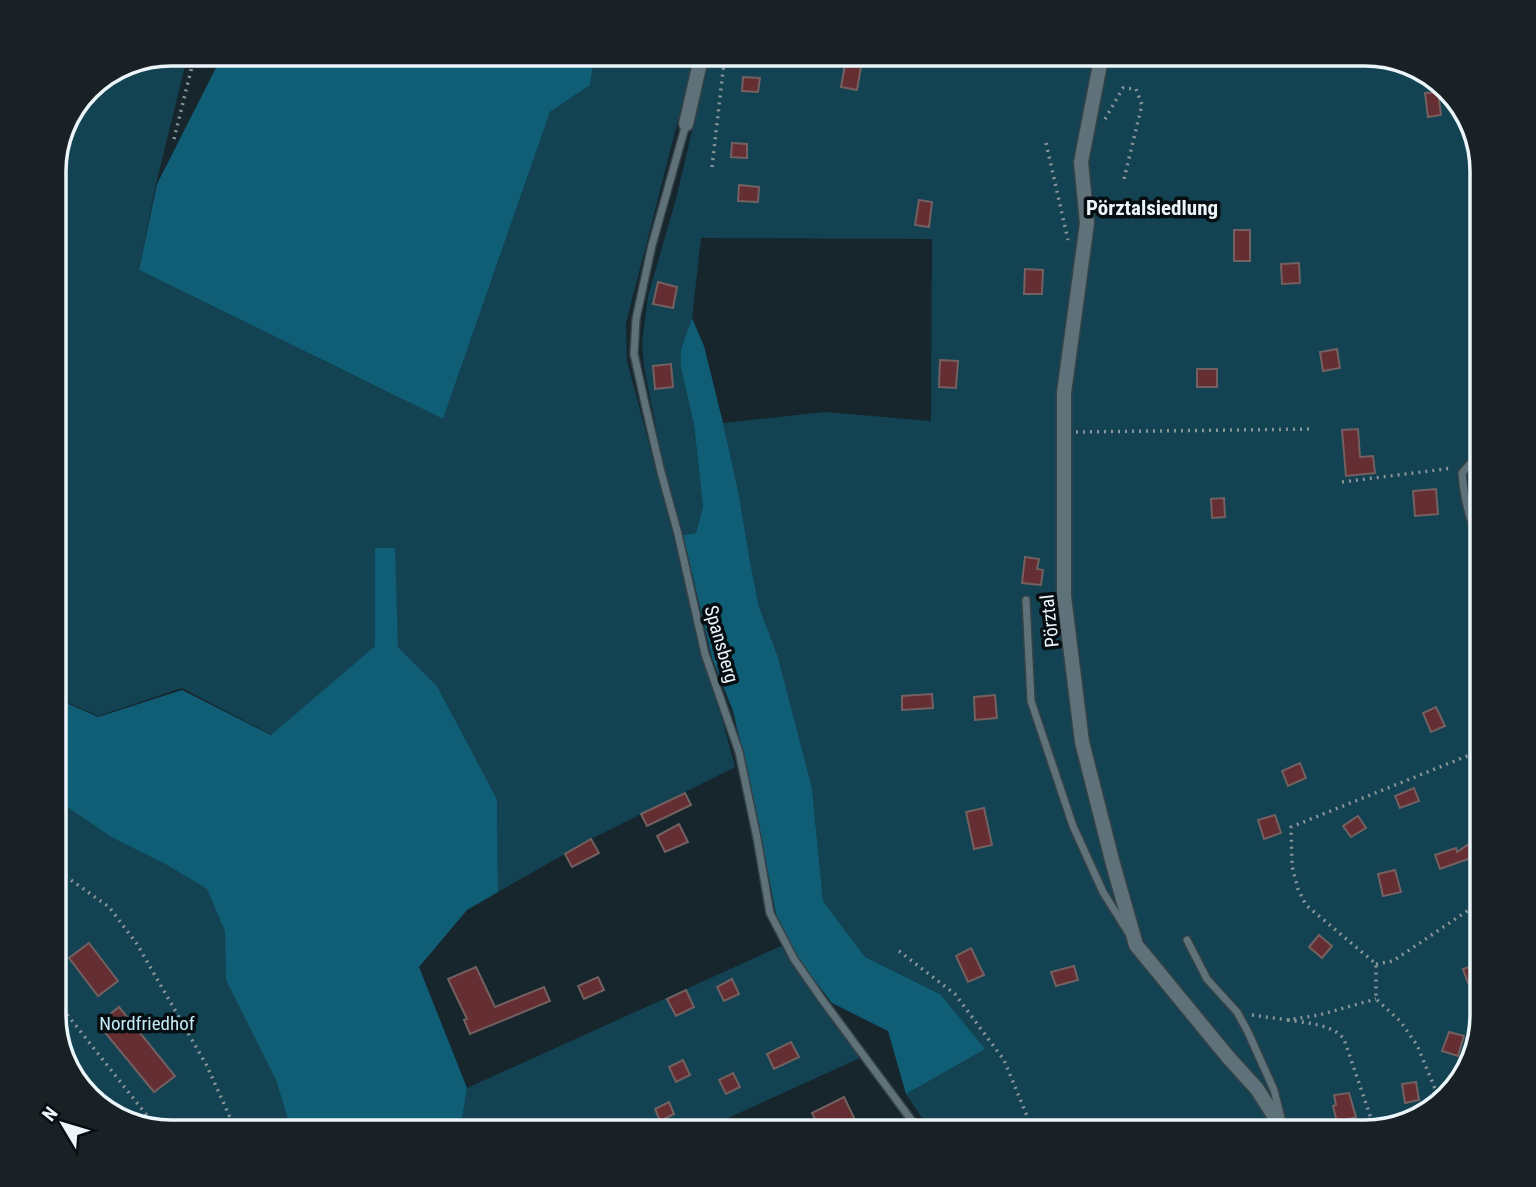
<svg xmlns="http://www.w3.org/2000/svg" width="1536" height="1187" viewBox="0 0 1536 1187" font-family="'Roboto Condensed',sans-serif">
<style>
.green{fill:#134252}
.forest{fill:#105e76}
.building{fill:#652e32;stroke:#736060;stroke-width:2}
.lines{fill:none;stroke-linecap:round;stroke-linejoin:round}
.service-casing{stroke:#354247;stroke-width:10}
.minor-casing{stroke:#354247;stroke-width:17}
.path{stroke:#88959a;stroke-width:3.5;stroke-dasharray:2 5;stroke-linecap:butt}
.service{stroke:#5f7179;stroke-width:7}
.minor{stroke:#5f7179;stroke-width:14}
.labels{text-anchor:middle;stroke-width:7;stroke-linejoin:round;paint-order:stroke}
.street-label{font-size:19px;fill:#ecf6fa;stroke:#070e11}
.park-label{font-size:19px;fill:#c4e9f8;stroke:#070e11}
.neighbourhood-label{font-size:21px;font-weight:bold;fill:#ecf6fa;stroke:#070e11}
.rim{fill:none;stroke:#ecf6fa;stroke-width:3.5}
</style>
<rect width="100%" height="100%" fill="#16262c"/>
<g class="green">
<path d="M 172,54 L 188,54 L 156,184 L 139,270 L 443,419 L 550,112 L 590,85 L 595,54 L 695,54 L 626,323 L 627,361 L 735,767 L 591,839 L 498,892 L 497,799 L 437,686 L 398,647 L 394,548 L 375,549 L 375,646 L 272,735 L 182,688 L 98,716 L 55,697 L 55,164 L 67,120 L 94,84 Z"/>
<path d="M 710,54 L 1364,54 L 1436,79 L 1470,120 L 1482,172 L 1482,1015 L 1457,1087 L 1416,1121 L 1364,1133 L 932,1133 L 906,1094 L 984,1049 L 940,994 L 865,957 L 823,901 L 812,788 L 778,657 L 759,607 L 750,561 L 739,495 L 723,423 L 825,412 L 931,421 L 932,239 L 701,238 L 692,318 L 681,349 L 681,368 L 694,425 L 703,507 L 696,533 L 683,535 L 664,468 L 644,367 L 642,343 L 648,296 L 676,199 Z"/>
<path d="M 54,798 L 111,837 L 167,865 L 207,889 L 226,931 L 226,980 L 276,1080 L 292,1133 L 171,1133 L 100,1108 L 67,1067 L 54,1022 Z"/>
<path d="M 781,946 L 860,1058 L 695,1133 L 460,1133 L 467,1088 Z"/>
</g>
<g class="forest">
<path d="M 223,54 L 595,54 L 590,85 L 550,112 L 443,419 L 139,270 L 157,184 Z"/>
<path d="M 692,318 L 704,346 L 723,423 L 739,495 L 750,561 L 759,607 L 778,657 L 812,788 L 823,901 L 865,957 L 940,994 L 985,1049 L 906,1094 L 888,1031 L 832,1003 L 796,956 L 776,914 L 755,805 L 733,711 L 712,658 L 683,535 L 696,533 L 703,507 L 694,425 L 681,368 L 681,349 Z"/>
<path d="M 375,548 L 395,548 L 398,647 L 437,686 L 497,799 L 498,892 L 467,910 L 419,967 L 467,1088 L 460,1133 L 292,1133 L 276,1080 L 226,980 L 225,931 L 207,889 L 167,865 L 111,837 L 54,798 L 55,698 L 98,717 L 182,690 L 271,735 L 375,646 Z"/>
</g>
<g class="building">
<path d="M 846,59 L 862,61 L 857,90 L 841,87 Z"/>
<path d="M 743,77 L 760,78 L 758,92 L 742,91 Z"/>
<path d="M 1438,92 L 1441,115 L 1428,117 L 1425,93 Z"/>
<path d="M 732,143 L 747,144 L 747,158 L 731,157 Z"/>
<path d="M 739,185 L 759,187 L 758,202 L 738,201 Z"/>
<path d="M 919,200 L 932,202 L 929,227 L 915,225 Z"/>
<rect x="1234" y="230" width="16" height="31"/>
<path d="M 1299,263 L 1300,283 L 1282,284 L 1281,264 Z"/>
<path d="M 1025,269 L 1043,270 L 1042,294 L 1024,294 Z"/>
<path d="M 658,282 L 677,287 L 673,308 L 653,304 Z"/>
<path d="M 1337,349 L 1340,368 L 1323,371 L 1320,352 Z"/>
<path d="M 940,360 L 958,361 L 956,388 L 939,387 Z"/>
<path d="M 671,364 L 673,387 L 655,389 L 653,366 Z"/>
<rect x="1197" y="369" width="20" height="18"/>
<path d="M 1358,429 L 1360,457 L 1373,456 L 1375,473 L 1346,476 L 1342,430 Z"/>
<path d="M 1436,489 L 1438,514 L 1415,516 L 1413,491 Z"/>
<path d="M 1224,498 L 1225,517 L 1212,518 L 1211,499 Z"/>
<path d="M 1025,557 L 1039,559 L 1037,569 L 1043,570 L 1041,585 L 1022,583 Z"/>
<path d="M 932,694 L 933,708 L 902,710 L 902,696 Z"/>
<path d="M 995,695 L 997,718 L 975,720 L 974,697 Z"/>
<path d="M 1436,707 L 1445,726 L 1431,732 L 1423,713 Z"/>
<path d="M 1300,763 L 1306,778 L 1288,786 L 1282,771 Z"/>
<path d="M 1414,788 L 1419,801 L 1400,808 L 1395,796 Z"/>
<path d="M 685,793 L 691,805 L 647,826 L 641,814 Z"/>
<path d="M 984,808 L 992,845 L 974,849 L 966,812 Z"/>
<path d="M 1275,815 L 1281,833 L 1264,839 L 1258,820 Z"/>
<path d="M 1358,816 L 1366,828 L 1351,837 L 1343,826 Z"/>
<path d="M 679,824 L 688,842 L 665,852 L 657,836 Z"/>
<path d="M 1482,835 L 1482,854 L 1440,869 L 1435,855 L 1456,848 L 1457,852 Z"/>
<path d="M 591,839 L 599,853 L 572,867 L 565,854 Z"/>
<path d="M 1395,870 L 1401,892 L 1383,896 L 1378,874 Z"/>
<path d="M 1319,935 L 1332,946 L 1322,958 L 1309,947 Z"/>
<path d="M 89,943 L 118,981 L 98,996 L 69,958 Z"/>
<path d="M 971,948 L 984,975 L 968,982 L 956,956 Z"/>
<path d="M 1477,964 L 1482,979 L 1468,983 L 1463,969 Z"/>
<path d="M 1074,966 L 1078,980 L 1056,986 L 1051,972 Z"/>
<path d="M 476,967 L 495,1007 L 544,987 L 550,1001 L 470,1034 L 464,1020 L 467,1019 L 448,979 Z"/>
<path d="M 598,977 L 604,990 L 584,999 L 578,986 Z"/>
<path d="M 732,979 L 739,994 L 724,1001 L 717,987 Z"/>
<path d="M 686,990 L 694,1007 L 676,1016 L 667,999 Z"/>
<path d="M 119,1007 L 175,1076 L 154,1092 L 98,1024 Z"/>
<path d="M 1449,1032 L 1464,1036 L 1458,1056 L 1442,1051 Z"/>
<path d="M 791,1042 L 799,1057 L 774,1069 L 767,1054 Z"/>
<path d="M 683,1060 L 690,1075 L 676,1082 L 669,1067 Z"/>
<path d="M 733,1073 L 740,1087 L 726,1094 L 719,1080 Z"/>
<path d="M 1416,1082 L 1419,1100 L 1405,1103 L 1402,1084 Z"/>
<path d="M 1349,1093 L 1356,1117 L 1337,1122 L 1333,1106 L 1336,1105 L 1334,1095 Z"/>
<path d="M 844,1097 L 856,1122 L 834,1133 L 830,1133 L 826,1124 L 819,1127 L 812,1113 Z"/>
<path d="M 669,1102 L 674,1114 L 660,1121 L 655,1109 Z"/>
</g>
<g class="lines">
<g class="service-casing">
<g id="service">
<path d="M 686,124 L 652,245 L 636,319 L 634,354 L 645,404 L 661,472 L 678,534 L 705,654 L 739,752 L 757,838 L 770,913 L 794,959 L 821,998 L 921,1133"/>
<path d="M 1482,463 L 1469,465 L 1462,473 C 1464,499 1469,522 1482,545"/>
<path d="M 1026,600 L 1031,701 L 1073,826 L 1103,892 L 1128,932"/>
<path d="M 1187,940 L 1207,979 L 1237,1012 L 1247,1030 L 1274,1090 L 1281,1118"/>
</g>
</g>
<g class="minor-casing">
<g id="minor">
<path d="M 1102,54 L 1081,162 L 1087,223 L 1064,393 L 1064,596 L 1082,742 L 1113,864 L 1136,945 L 1228,1057 L 1257,1089 L 1282,1128"/>
<path d="M 686,124 L 702,54"/>
</g>
</g>
<g class="path">
<path d="M 1105,119 L 1123,88 L 1136,89 L 1142,105 L 1123,183"/>
<path d="M 174,139 L 195,54"/>
<path d="M 1046,143 L 1068,240"/>
<path d="M 712,167 L 725,54"/>
<path d="M 1076,432 L 1313,429"/>
<path d="M 1342,482 L 1453,468"/>
<path d="M 54,868 L 109,907 L 137,944 L 207,1066 L 237,1133"/>
<path d="M 899,951 L 955,994 L 1004,1060 L 1034,1133"/>
<path d="M 1376,964 L 1393,961 L 1482,901"/>
<path d="M 54,998 L 156,1127"/>
<path d="M 1252,1015 L 1288,1020 L 1319,1015 L 1376,999"/>
<path d="M 1288,1020 C 1306,1023 1332,1024 1344,1039 L 1375,1130"/>
<path d="M 1440,1101 L 1417,1045 L 1400,1021 L 1376,999 L 1376,964 L 1306,905 L 1298,889 L 1292,866 L 1291,827 L 1482,750"/>
<path d="M 167,1131 L 176,1124 L 184,1133"/>
</g>
<use href="#service" class="service"/>
<use href="#minor" class="minor"/>
</g>
<g class="labels">
<g class="street-label">
<text transform="translate(1049 621) rotate(-96)" y="7">Pörztal</text>
<text transform="translate(722 644) rotate(74)" y="7">Spansberg</text>
</g>
<g class="park-label">
<text x="147" y="1030">Nordfriedhof</text>
</g>
<g class="neighbourhood-label">
<text x="1152" y="215">Pörztalsiedlung</text>
</g>
</g>
<path d="M0 0H1536V1187H0ZM171 66H1365A105 105 0 0 1 1470 171V1015A105 105 0 0 1 1365 1120H171A105 105 0 0 1 66 1015V171A105 105 0 0 1 171 66Z" fill="#192124" fill-rule="evenodd"/>
<path class="rim" d="M171 66H1365A105 105 0 0 1 1470 171V1015A105 105 0 0 1 1365 1120H171A105 105 0 0 1 66 1015V171A105 105 0 0 1 171 66Z"/>
<g transform="translate(63 1124) rotate(308)" stroke="#070e11" stroke-width="5" paint-order="stroke">
<path d="M0-5L12 26L0 18L-12 26Z" fill="#ecf6fa"/>
<text y="-10" font-size="19" font-weight="bold" text-anchor="middle" fill="#ecf6fa">N</text>
</g>
</svg>
